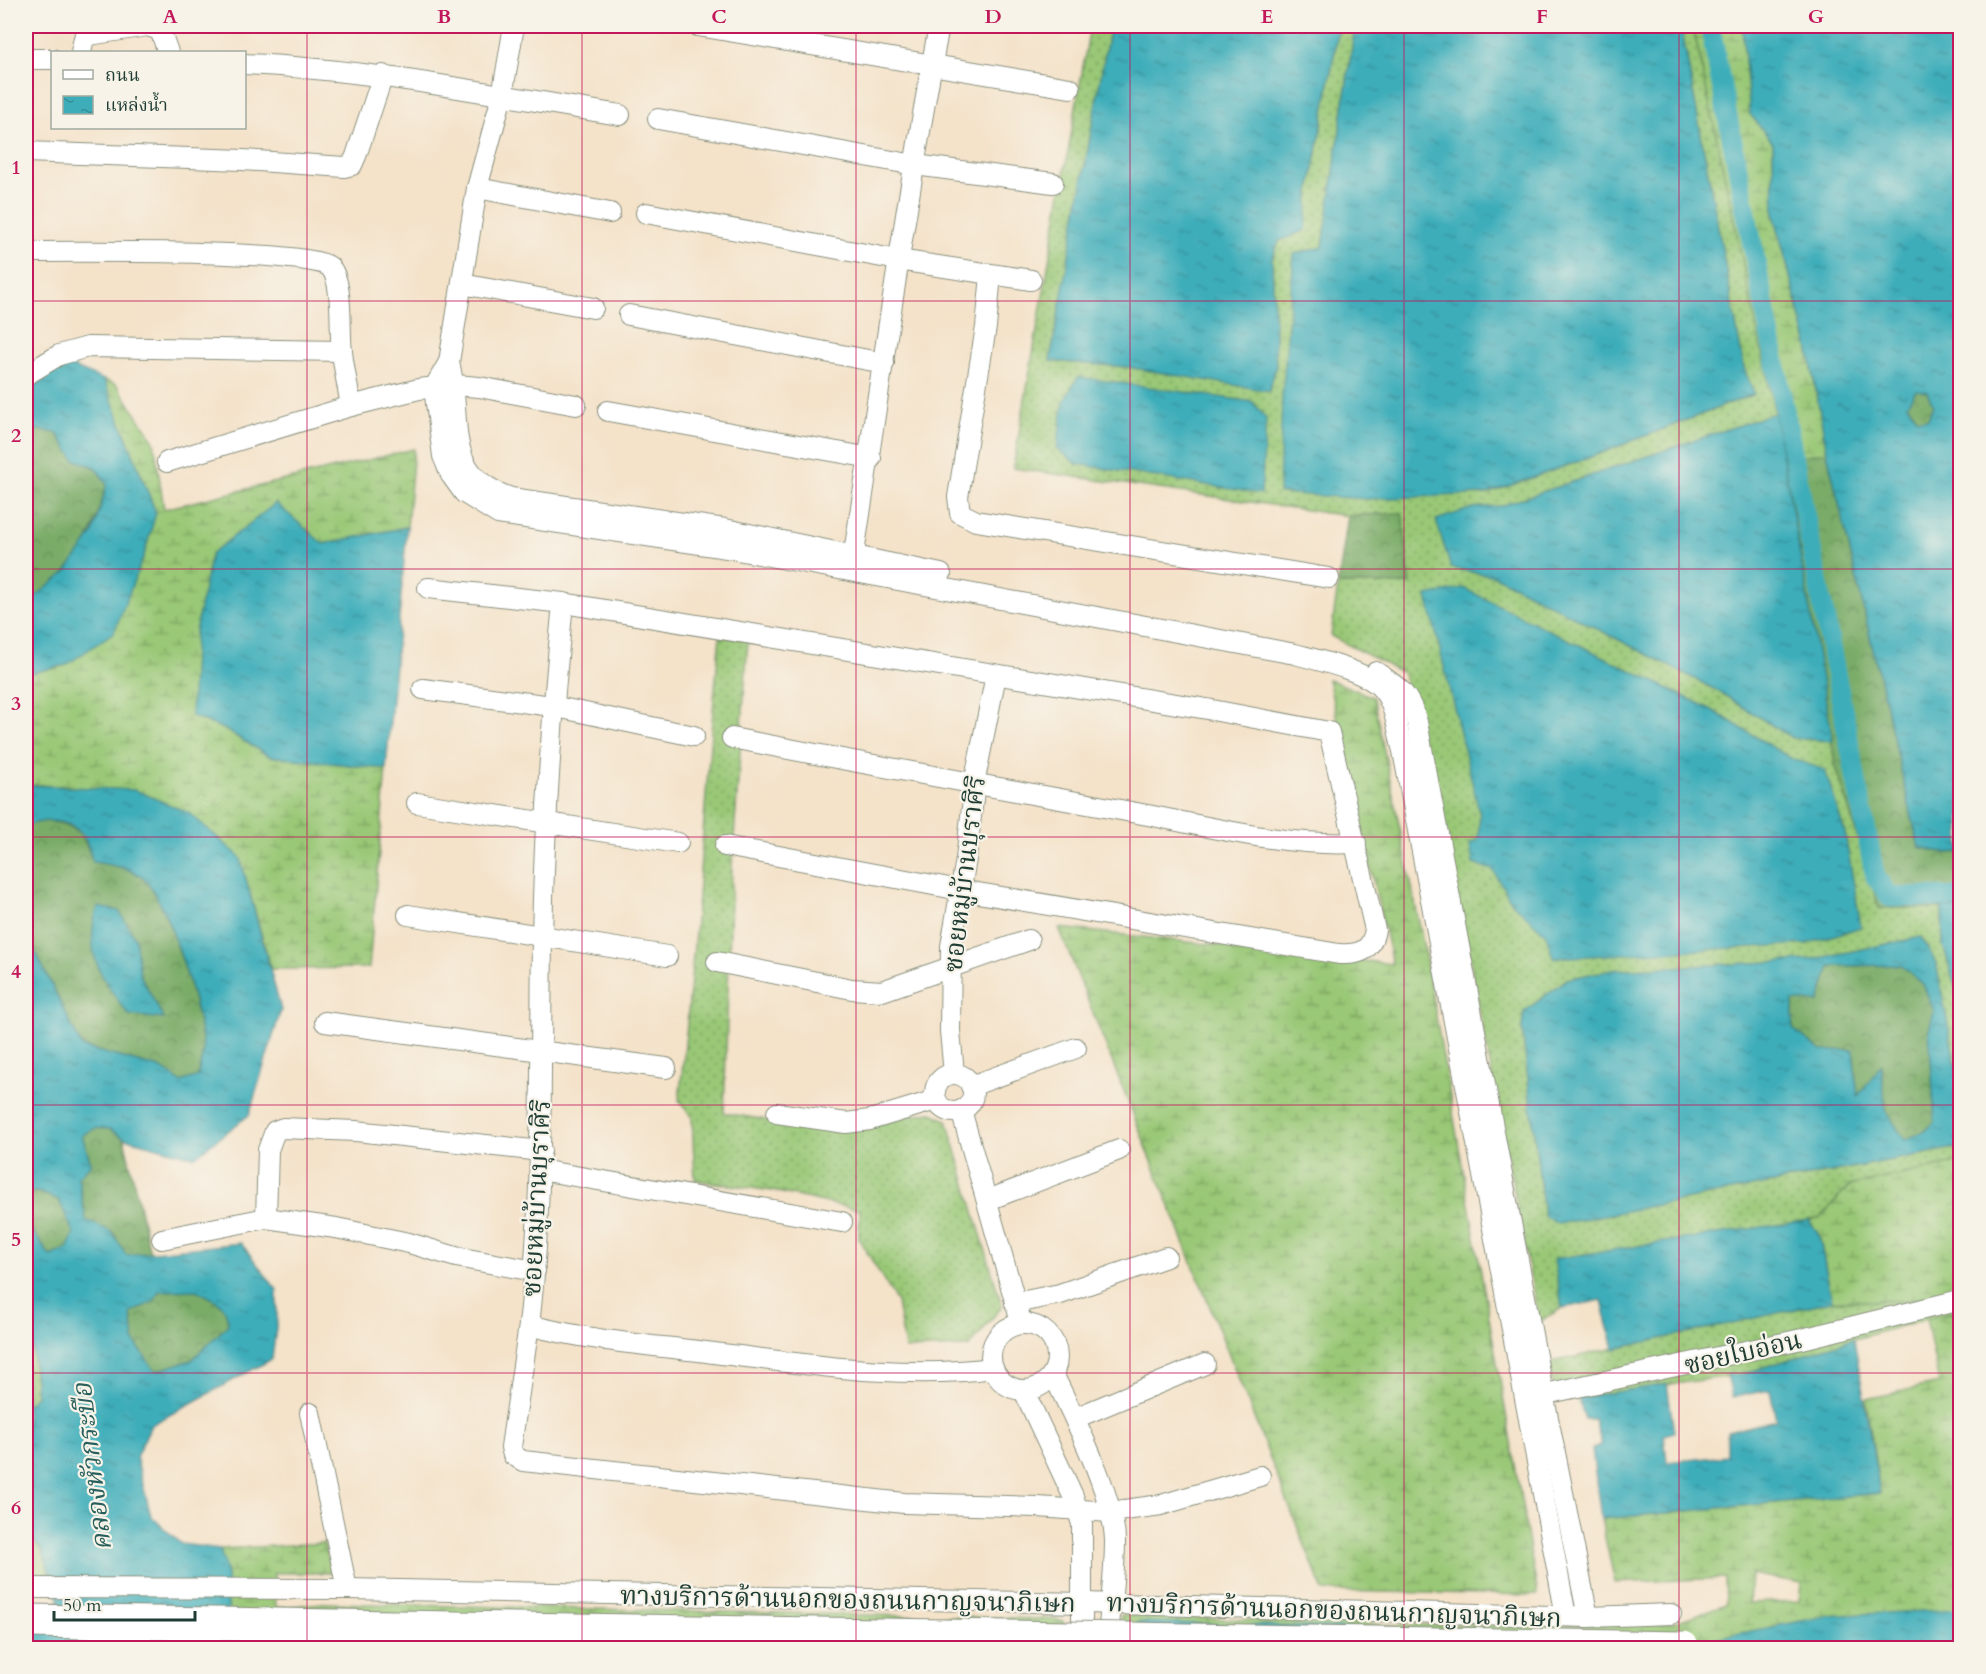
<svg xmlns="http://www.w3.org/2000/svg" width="1986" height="1674" viewBox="0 0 1986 1674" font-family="Cardo,'Noto Serif Thai',serif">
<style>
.grass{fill:url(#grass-dots);stroke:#5c8255;stroke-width:1.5}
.forest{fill:url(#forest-crowns);stroke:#4c744e;stroke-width:1.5;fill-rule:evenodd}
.wetland{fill:url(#wetland-marsh);stroke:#5c8255;stroke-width:1.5;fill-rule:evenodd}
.water{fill:url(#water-ripples);stroke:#2e7577;stroke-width:1.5;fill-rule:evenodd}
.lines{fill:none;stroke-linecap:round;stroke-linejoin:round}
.canal{stroke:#3eadba;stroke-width:20}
.minor-casing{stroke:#8a907e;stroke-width:22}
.minor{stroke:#fff;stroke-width:20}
.motorway-bridge-casing{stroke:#8a907e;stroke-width:35;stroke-linecap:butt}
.motorway-bridge{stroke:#fff;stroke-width:33}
.grid{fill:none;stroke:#c2185b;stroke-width:1.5;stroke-opacity:0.55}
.labels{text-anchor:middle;stroke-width:4.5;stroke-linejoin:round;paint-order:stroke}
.street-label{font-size:26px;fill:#1f3d34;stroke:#f7f3e8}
.water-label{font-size:27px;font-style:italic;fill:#285f5c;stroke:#f7f3e8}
.neatline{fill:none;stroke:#c2185b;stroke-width:2}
.grid-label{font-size:20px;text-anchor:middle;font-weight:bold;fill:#c2185b}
</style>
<defs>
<pattern id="grass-dots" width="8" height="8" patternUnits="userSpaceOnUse" patternTransform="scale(1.5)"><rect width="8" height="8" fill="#99c876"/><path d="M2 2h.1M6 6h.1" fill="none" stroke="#7ca462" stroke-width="1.8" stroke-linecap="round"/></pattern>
<pattern id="forest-crowns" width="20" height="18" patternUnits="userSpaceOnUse" patternTransform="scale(1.5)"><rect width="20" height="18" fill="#7aac67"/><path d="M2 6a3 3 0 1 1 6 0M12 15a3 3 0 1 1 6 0" fill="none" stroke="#638d56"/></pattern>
<pattern id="wetland-marsh" width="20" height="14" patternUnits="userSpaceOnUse" patternTransform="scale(1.5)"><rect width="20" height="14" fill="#99c876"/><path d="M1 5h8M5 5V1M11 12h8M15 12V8" fill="none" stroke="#7ca462"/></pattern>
<pattern id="water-ripples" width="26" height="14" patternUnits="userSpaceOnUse" patternTransform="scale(1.5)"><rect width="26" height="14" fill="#3eadba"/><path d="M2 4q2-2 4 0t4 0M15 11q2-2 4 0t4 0" fill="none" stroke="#338e98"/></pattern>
</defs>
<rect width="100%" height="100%" fill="#f7f3e8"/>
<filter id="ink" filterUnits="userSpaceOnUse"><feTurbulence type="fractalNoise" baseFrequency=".0167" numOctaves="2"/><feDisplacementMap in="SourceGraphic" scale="12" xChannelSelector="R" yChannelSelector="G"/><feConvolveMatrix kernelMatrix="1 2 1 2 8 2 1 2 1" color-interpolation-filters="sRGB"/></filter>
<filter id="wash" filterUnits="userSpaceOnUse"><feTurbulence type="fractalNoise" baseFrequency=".008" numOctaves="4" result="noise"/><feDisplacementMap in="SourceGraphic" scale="24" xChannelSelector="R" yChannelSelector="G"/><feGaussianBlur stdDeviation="1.35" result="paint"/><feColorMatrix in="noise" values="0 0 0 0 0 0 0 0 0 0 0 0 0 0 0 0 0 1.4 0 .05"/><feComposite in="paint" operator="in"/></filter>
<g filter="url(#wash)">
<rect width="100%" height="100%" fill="#f4e2c9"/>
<g class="grass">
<path d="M 1090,26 L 1110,26 L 1050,361 L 1128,367 L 1269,390 L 1276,367 L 1272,259 L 1279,241 L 1306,229 L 1308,203 L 1339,26 L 1355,26 L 1323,247 L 1486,494 L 1588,458 L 1754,394 L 1744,369 L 1681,26 L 1693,26 L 1775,413 L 1501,506 L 1473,508 L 1452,568 L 1495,576 L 1718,691 L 1792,738 L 1833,741 L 1835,763 L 1879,908 L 1942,907 L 1943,945 L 1960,1002 L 1960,1087 L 1936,963 L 1921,937 L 1810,960 L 1611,970 L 1567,979 L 1524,1012 L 1522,1028 L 1544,1216 L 1558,1224 L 1960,1147 L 1960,1162 L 1849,1186 L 1820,1219 L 1555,1259 L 1562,1308 L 1539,1322 L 1468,949 L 1403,673 L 1331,636 L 1338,584 L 1410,584 L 1402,513 L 1348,516 L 1013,468 Z"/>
<path d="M 720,636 L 748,640 L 732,866 L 724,1113 L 834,1131 L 930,1112 L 947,1120 L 1002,1306 L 969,1347 L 905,1349 L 897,1302 L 859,1239 L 860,1210 L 773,1191 L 695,1180 L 692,1117 L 679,1100 C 697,946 704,791 720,636 Z"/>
<path d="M 1960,1290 L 1960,1310 L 1854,1339 L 1743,1374 L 1553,1402 L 1551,1362 L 1832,1301 L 1904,1301 Z"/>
<path d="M 26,1316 L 31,1327 L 36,1396 L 26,1405 Z"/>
</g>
<g class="forest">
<path d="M 1916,390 L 1927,392 L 1933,405 L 1928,419 L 1918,419 L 1907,404 Z"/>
<path d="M 26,428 L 57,433 L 75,460 L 95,467 L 107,484 C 98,516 90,547 66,572 C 53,586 37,594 26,610 Z"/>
<path d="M 1827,452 L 1919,847 L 1945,853 L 1960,852 L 1960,908 L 1879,908 L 1835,763 L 1784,458 Z"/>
<path d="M 1402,513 L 1410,584 L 1338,584 L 1348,516 Z"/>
<path d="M 41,820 C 77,826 81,828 93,862 C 109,865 133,867 145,880 C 169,906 201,1012 203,1049 C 203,1057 199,1067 198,1076 L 181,1082 L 159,1068 L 82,1047 L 34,949 L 26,944 L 26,826 ZM 135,938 L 140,975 L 164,1019 L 105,984 Z"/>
<path d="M 1901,965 L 1923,984 L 1934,1011 L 1929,1030 L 1935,1122 L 1925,1131 L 1904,1141 L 1886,1111 L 1881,1066 L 1858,1097 L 1853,1050 L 1822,1051 L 1793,1029 L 1793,1001 L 1819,1002 L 1830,966 Z"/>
<path d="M 95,1128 L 110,1129 L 124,1138 L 150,1253 L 126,1255 L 112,1232 L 86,1220 L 78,1176 L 91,1164 L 82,1135 Z"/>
<path d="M 26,1192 L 38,1192 L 59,1200 L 74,1234 L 67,1249 L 50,1256 L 26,1222 Z"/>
<path d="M 196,1290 C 213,1299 228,1303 228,1325 L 192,1360 L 155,1371 L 134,1341 L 131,1312 L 153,1301 L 159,1291 Z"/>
</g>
<g class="wetland">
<path d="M 1693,26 L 1742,26 L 1750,114 L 1773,143 L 1774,214 L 1808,346 L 1827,452 L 1784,458 Z"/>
<path d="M 104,380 L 117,385 L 154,441 L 164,509 L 414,449 L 407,527 L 323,544 L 191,716 L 224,729 L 269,756 L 386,769 L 369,968 L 271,969 L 240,857 L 67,786 L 26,785 L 26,674 L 66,665 L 156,513 Z"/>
<path d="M 1960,628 L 1960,721 L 1954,712 Z"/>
<path d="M 1328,679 L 1373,697 L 1421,932 L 1538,1595 L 1323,1591 L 1059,928 L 1392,964 Z"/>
<path d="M 1960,1162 L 1960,1290 L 1904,1301 L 1832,1301 L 1819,1235 L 1809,1220 L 1820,1218 L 1849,1186 Z"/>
<path d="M 1960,1310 L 1960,1648 L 1117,1648 L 1121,1615 L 1395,1625 L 1673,1623 L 1726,1604 L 1725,1578 L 1615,1583 L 1601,1519 L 1880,1493 L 1866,1399 L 1939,1383 L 1926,1319 ZM 1751,1574 L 1801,1583 L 1799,1601 L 1749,1603 Z"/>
<path d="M 26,1534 L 42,1550 L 51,1577 L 26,1576 Z"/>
<path d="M 324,1543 L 332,1573 L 274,1573 L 276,1608 L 323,1603 L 1049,1619 L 1063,1621 L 1069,1648 L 229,1648 L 227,1575 L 220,1549 Z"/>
</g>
<g class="water">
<path d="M 1110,26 L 1339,26 L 1308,203 L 1306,230 L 1279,241 L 1272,259 L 1276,367 L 1269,391 L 1128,367 L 1050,361 Z"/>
<path d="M 1355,26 L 1681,26 L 1744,368 L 1754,394 L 1588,458 L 1486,494 L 1367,499 L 1279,493 L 1282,399 L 1294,254 L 1323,247 Z"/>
<path d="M 1742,26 L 1960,26 L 1960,628 L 1954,712 L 1960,721 L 1960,852 L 1945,853 L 1919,847 L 1827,452 L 1808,346 L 1774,214 L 1773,143 L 1750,114 ZM 1916,390 L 1927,392 L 1933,405 L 1928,419 L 1918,419 L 1907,405 Z"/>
<path d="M 66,364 L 104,380 L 156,513 L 144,555 L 114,632 L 66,665 L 26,674 L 26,610 L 36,596 L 66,572 L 93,533 L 107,484 L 95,467 L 75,460 L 57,433 L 26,428 L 26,388 Z"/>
<path d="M 1078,377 L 1253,402 L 1266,419 L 1261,494 L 1077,464 L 1057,449 L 1064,401 Z"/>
<path d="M 1775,413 L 1833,741 L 1792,738 L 1718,691 L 1495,576 L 1451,568 L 1436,520 L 1473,508 L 1501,506 Z"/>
<path d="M 276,503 L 323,544 L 407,527 L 386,769 L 269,756 L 224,729 L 191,716 L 195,632 L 211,554 Z"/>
<path d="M 1463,588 L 1712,710 L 1790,758 L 1825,770 L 1845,833 L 1861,927 L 1806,944 L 1553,958 L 1546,934 L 1512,903 L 1493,870 L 1473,864 L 1470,844 L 1478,840 L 1480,815 L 1427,596 Z"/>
<path d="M 26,785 L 135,790 L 189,813 L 240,857 L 281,1010 L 249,1115 L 194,1157 L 124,1138 L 110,1129 L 95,1128 L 82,1135 L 91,1164 L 78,1177 L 86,1220 L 112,1232 L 126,1255 L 241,1243 L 277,1290 L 277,1320 L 272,1359 L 151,1425 L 136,1457 L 151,1516 L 181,1544 L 220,1549 L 227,1575 L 229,1648 L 26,1648 L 26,1605 L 60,1602 L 42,1550 L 26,1534 L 26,1405 L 36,1396 L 31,1327 L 26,1316 L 26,1222 L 50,1256 L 67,1249 L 74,1234 L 59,1200 L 38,1192 L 26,1192 L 26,944 L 34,949 L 82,1047 L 160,1068 L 181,1082 L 198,1076 C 199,1067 203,1057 203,1049 C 201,1011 169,906 145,880 C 133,867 109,865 93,862 C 90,854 88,842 83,835 C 70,818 43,819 26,826 ZM 196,1290 C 213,1299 228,1303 228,1325 L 192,1360 L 155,1371 L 134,1341 L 131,1313 L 154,1301 L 159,1291 Z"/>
<path d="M 98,907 L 119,911 L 135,938 L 140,975 L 164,1019 L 129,1015 C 102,981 82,951 98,907 Z"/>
<path d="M 1942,907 L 1960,908 L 1960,1002 L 1943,945 Z"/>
<path d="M 1921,937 L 1936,963 L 1960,1087 L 1960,1147 L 1558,1224 L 1544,1216 L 1522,1028 L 1524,1012 L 1567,979 L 1611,970 L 1810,960 ZM 1901,965 L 1923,984 L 1934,1011 L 1929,1030 L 1935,1122 L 1925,1131 L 1905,1140 L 1886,1111 L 1881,1065 L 1858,1096 L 1853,1050 L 1822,1051 L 1793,1029 L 1793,1001 L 1819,1002 L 1830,966 Z"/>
<path d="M 1809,1220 L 1819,1235 L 1832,1301 L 1614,1349 L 1602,1300 L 1562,1308 L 1554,1259 Z"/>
<path d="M 1854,1339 L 1880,1493 L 1601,1519 L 1592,1449 L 1602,1444 L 1594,1419 L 1585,1419 L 1578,1398 L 1667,1384 L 1674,1432 L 1664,1435 L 1667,1462 L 1727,1456 L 1727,1432 L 1776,1420 L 1770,1390 L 1732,1397 L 1727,1375 L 1743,1374 Z"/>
<path d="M 1960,1609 L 1960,1648 L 1134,1648 L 1138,1622 L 1711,1639 L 1826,1616 Z"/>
</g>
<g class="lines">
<path class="canal" d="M 1710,26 L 1875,876 L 1890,897 L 1960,897"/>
</g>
</g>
<g filter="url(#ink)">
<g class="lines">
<g class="minor-casing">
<g id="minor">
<path d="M 514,26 L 502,96 L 477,188 L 449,362 L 434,388 L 443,456 L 451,475 L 464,493 L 498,514 L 727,548 L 1295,654 C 1317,660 1367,671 1382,689 C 1395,703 1398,733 1403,751 L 1566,1616"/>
<path d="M 698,26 L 1070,88"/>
<path d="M 81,52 L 84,38 L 89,35 L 147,26 L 160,30 L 168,52"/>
<path d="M 27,59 L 52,59"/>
<path d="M 244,64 C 372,69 494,95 620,115"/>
<path d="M 658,119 L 915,165 L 1053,183"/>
<path d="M 26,152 L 243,160 L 344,167 L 352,165 L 356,156 L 383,75"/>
<path d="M 477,188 L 610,213"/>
<path d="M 646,213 L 898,260 L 1031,280"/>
<path d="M 26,252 C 65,252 312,249 330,267 C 344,282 339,332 342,352 C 344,370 348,388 351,406"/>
<path d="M 991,275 L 986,327 L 958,497 L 960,513 L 976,521 L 1329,578"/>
<path d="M 462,284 L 593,308"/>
<path d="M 629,315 L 884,363"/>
<path d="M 449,362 C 464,421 439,473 511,498 L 725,529 L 941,574"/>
<path d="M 26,375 L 59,355 L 88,347 L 342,351"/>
<path d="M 608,411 L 871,458"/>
<path d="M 167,462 L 351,406 L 419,389 L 455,385 L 479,387 L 576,405"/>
<path d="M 852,566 C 880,386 905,205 939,26"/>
<path d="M 428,588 L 563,603 L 1207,709 L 1329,732 L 1375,930 C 1371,951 1360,955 1339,954 L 960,890 L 725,846"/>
<path d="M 563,603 C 552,715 544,827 542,939 C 540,1068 544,1197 529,1325 C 590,1341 652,1345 714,1353 C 806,1364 901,1380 993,1368"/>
<path d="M 1376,672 C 1400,688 1409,694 1417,722 L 1543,1393 L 1588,1617"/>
<path d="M 423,689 L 552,706 L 694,736"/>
<path d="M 732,738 C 863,764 995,787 1126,811 C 1201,824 1280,847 1356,843"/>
<path d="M 417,803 L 678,843"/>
<path d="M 408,915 L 667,956"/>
<path d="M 717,962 L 852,989 L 882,991 L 1029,940"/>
<path d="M 325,1022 L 666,1068"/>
<path d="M 954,1074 L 950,1031 L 951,946 L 966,859 L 976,774 L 996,675"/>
<circle cx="954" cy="1093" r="19"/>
<path d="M 971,1086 L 1076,1048"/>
<path d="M 961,1110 L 1019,1315 L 1024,1324"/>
<path d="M 777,1113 L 846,1123 L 870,1120 L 936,1100"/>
<path d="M 540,1170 L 842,1222"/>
<path d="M 988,1200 L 1119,1150"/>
<path d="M 266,1218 L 268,1150 L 275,1131 L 283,1128 L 356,1131 L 541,1151"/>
<path d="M 162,1239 L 266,1218 L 336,1228 L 409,1243 L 456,1257 L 535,1271"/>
<path d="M 1015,1303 L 1060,1294 L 1166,1257"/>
<circle cx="1024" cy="1357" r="33"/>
<path d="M 529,1325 L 511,1447 L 513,1455 L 523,1461 L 904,1503 L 1038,1507 L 1110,1512 L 1161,1505 L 1260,1476"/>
<path d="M 1053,1374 C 1073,1415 1114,1496 1115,1541 C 1115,1576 1109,1612 1108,1647"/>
<path d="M 1024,1391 L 1073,1496 L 1082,1524 L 1082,1648"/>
<path d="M 1531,1397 L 1802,1339 L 1960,1300"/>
<path d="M 310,1413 L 347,1589"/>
<path d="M 1075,1418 L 1205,1364"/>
<path d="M 26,1588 L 347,1589 L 1084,1603 L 1588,1617 L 1671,1614"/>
</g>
</g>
<use href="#minor" class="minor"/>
<g class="motorway-bridge-casing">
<path id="motorway-bridge" d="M 26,1621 L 1683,1648"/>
</g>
<use href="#motorway-bridge" class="motorway-bridge"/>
</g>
</g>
<path class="grid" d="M 307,26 L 307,1648M 582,26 L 582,1648M 856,26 L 856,1648M 1130,26 L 1130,1648M 1404,26 L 1404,1648M 1679,26 L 1679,1648M 26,301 L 1960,301M 26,569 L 1960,569M 26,837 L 1960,837M 26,1105 L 1960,1105M 26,1373 L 1960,1373"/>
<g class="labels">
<g class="street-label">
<text transform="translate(964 874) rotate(-83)" y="9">ซอยหมู่บ้านบุราศิริ</text>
<text transform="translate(536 1198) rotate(-87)" y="9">ซอยหมู่บ้านบุราศิริ</text>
<text transform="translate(1743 1352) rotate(-13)" y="9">ซอยใบอ่อน</text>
<text transform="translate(848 1599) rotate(1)" y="9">ทางบริการด้านนอกของถนนกาญจนาภิเษก</text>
<text transform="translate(1334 1610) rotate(2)" y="9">ทางบริการด้านนอกของถนนกาญจนาภิเษก</text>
</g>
<g class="water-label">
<text transform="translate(92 1467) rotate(-97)" y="9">คลองหัวกระบือ</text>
</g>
</g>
<rect width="1986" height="1674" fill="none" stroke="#f7f3e8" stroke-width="66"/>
<rect x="51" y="51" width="195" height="78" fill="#f7f3e8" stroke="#a1aaa0" stroke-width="1.5"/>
<rect x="63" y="70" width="30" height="9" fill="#ffffff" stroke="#a1aaa0" stroke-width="1.5"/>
<text x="105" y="81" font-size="18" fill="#1f3d34">ถนน</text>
<rect x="63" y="96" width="30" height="18" fill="url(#water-ripples)" stroke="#a1aaa0" stroke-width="1.5"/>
<text x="105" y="111" font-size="18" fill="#1f3d34">แหล่งน้ำ</text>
<path d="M54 1611v9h141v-9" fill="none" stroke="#1f3d34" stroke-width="3"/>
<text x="63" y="1611" font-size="18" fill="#1f3d34" stroke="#f7f3e8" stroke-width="4.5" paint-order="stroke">50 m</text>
<rect x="33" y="33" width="1920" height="1608" class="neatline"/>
<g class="grid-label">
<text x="170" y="23">A</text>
<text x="444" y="23">B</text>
<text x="719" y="23">C</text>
<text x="993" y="23">D</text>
<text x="1267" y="23">E</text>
<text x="1542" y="23">F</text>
<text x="1816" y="23">G</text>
<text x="16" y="174">1</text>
<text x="16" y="442">2</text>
<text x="16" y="710">3</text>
<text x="16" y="978">4</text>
<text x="16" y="1246">5</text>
<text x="16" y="1514">6</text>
</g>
</svg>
